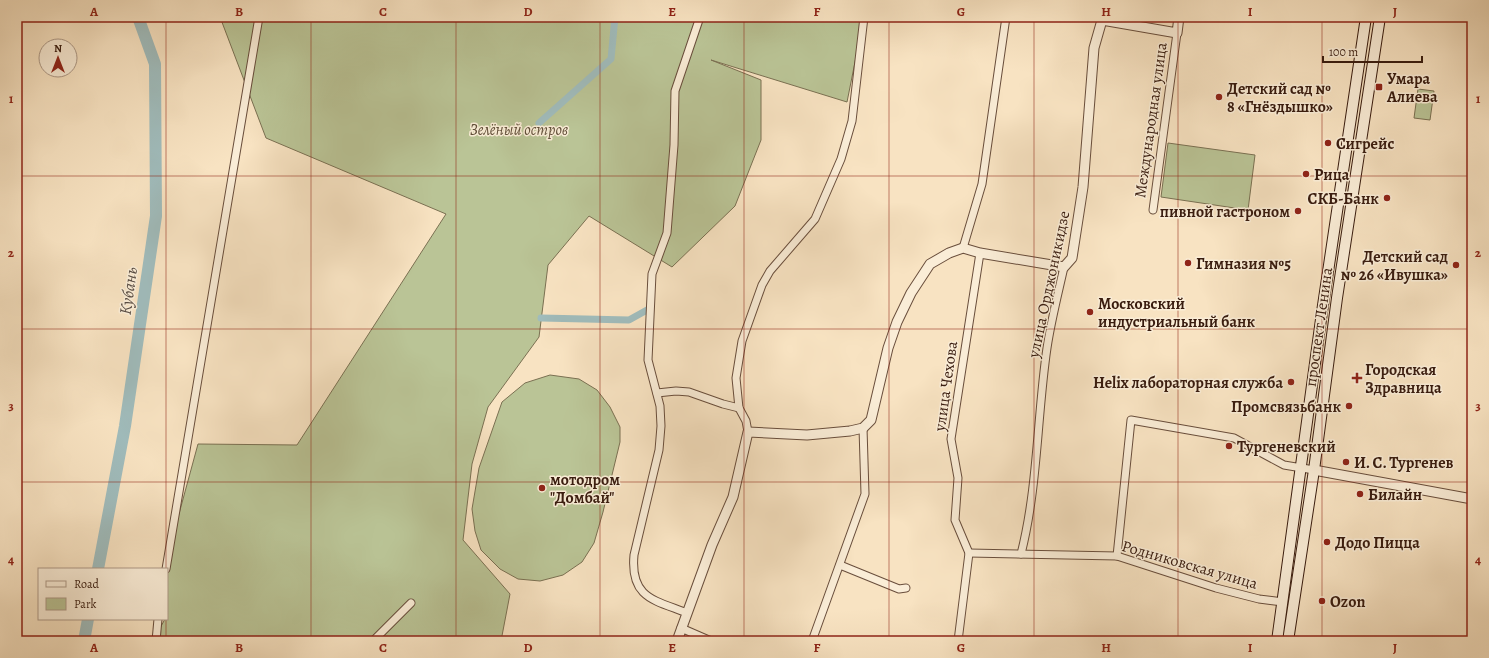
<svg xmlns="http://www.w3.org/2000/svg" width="1489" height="658" viewBox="0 0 1489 658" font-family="Alegreya,serif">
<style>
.green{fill:#bac496;stroke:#7a7052}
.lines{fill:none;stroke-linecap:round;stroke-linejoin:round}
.canal{stroke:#a0bcbc;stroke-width:7}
.river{stroke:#a0bcbc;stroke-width:12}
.minor-casing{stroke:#694e3c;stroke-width:9}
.tertiary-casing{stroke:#694e3c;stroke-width:11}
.secondary-casing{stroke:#391c0f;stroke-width:12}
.minor{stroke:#faedd7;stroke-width:7}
.tertiary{stroke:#faedd7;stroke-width:9}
.secondary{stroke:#faedd7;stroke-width:10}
.grid{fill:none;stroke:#8f2418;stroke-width:1;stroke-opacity:0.55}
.poi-dot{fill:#8f2418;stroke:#faedd7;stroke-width:1.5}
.labels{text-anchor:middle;stroke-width:3;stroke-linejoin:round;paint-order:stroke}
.poi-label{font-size:16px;font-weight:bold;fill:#391c0f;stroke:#faedd7;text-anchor:start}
.street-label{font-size:16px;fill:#391c0f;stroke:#faedd7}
.park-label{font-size:16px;font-style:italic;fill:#604e38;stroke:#faedd7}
.water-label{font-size:17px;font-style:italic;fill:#584c43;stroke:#faedd7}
.neatline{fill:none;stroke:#8f2418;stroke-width:1.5}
.grid-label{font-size:13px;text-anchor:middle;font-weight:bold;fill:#8f2418}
</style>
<rect width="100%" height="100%" fill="#f8e3c2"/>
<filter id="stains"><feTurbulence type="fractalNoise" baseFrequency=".005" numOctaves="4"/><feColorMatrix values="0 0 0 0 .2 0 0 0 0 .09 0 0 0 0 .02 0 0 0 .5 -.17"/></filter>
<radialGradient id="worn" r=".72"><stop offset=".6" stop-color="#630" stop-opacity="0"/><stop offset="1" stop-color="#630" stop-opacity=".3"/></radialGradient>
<g class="green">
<path d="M 220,17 L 864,17 L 847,102 L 711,60 L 761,80 L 761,140 L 735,206 L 672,267 L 589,216 L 548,265 L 539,337 L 488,407 L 472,464 L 463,540 L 510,594 L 501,641 L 153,641 L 165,619 L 167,619 L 167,569 L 164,569 L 198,444 L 297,445 L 446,214 L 266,138 Z"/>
<path d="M 1418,89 L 1434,91 L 1430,120 L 1414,118 Z"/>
<path d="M 1168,143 L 1255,155 L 1248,210 L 1161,197 Z"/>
<path d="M 550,375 L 579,379 L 597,390 L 610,407 L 620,427 L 620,442 L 603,512 L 594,543 L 582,562 L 563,575 L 540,581 L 518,579 L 500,569 L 481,550 L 475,531 L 472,509 L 479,468 L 502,402 L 525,383 Z"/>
</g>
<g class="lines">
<g class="canal">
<path d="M 539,123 L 611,59 L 615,17"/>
<path d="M 541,318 L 629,320 L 647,310"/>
</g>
<g class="river">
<path d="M 98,569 L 125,426 L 156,216 L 155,64 L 138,17"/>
<path d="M 84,641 L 88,619"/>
</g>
<g class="minor-casing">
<g id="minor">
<path d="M 1153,210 L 1177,33"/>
<path d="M 963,248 L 982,184 L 1006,17"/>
<path d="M 657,393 L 676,391 L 689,392 L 723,404 L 739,408"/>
<path d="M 748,432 L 746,421 L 739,408 L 736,378 L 742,341 L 762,285 L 770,271 L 815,219 L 841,159 L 852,121 L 864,17"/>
<path d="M 969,553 L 1117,556 L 1216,588 L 1259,599 L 1283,602"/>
<path d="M 1021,554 C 1038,487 1037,416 1047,348 C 1051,321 1058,294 1064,267"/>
<path d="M 1117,556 L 1131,420 L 1234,438 L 1284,465 L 1314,470"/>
<path d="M 840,565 L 899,589 L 906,588"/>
<path d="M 166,569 L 259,17"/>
<path d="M 687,613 C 654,600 630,598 634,555 L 659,450 L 661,426 L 660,406 L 648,360 L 652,274 L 667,233 L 674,145 L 675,91 L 700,17"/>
<path d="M 681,628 L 711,641"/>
<path d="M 156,641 L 158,619"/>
<path d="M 373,641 L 411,603"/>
<path d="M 812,641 L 865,494 L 863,428"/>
<path d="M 958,641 L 969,553 L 955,520 L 958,478 L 951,439 L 980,253"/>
</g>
</g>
<g class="tertiary-casing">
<g id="tertiary">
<path d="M 1314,470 L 1472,499"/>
<path d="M 677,641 L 712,545 L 733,497 L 748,432 L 807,435 L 850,431 L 863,428 L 871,420 L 888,348 L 897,322 L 911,293 L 930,264 L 949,253 L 963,248 L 980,253 L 1064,267 L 1072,258 L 1083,187 L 1094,48 L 1102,20 L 1177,33 L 1179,17"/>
</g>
</g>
<g class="secondary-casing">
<g id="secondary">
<path d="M 1277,641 L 1322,312 L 1366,17"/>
<path d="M 1288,641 L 1314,470 L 1337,298 L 1380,17"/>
</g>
</g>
<use href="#minor" class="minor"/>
<use href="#tertiary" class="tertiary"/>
<use href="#secondary" class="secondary"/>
</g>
<path class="grid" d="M 166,17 L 166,569M 311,17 L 311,641M 456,17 L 456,641M 600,17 L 600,641M 744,17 L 744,641M 889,17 L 889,641M 1034,17 L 1034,641M 1178,17 L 1178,641M 1322,17 L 1322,641M 17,176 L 1472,176M 17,329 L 1472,329M 17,482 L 1472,482M 166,619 L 166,641"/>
<g class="poi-dot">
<rect x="1375" y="83" width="8" height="8" rx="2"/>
<circle cx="1219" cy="97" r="4"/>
<circle cx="1328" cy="143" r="4"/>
<circle cx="1306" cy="174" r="4"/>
<circle cx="1387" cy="198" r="4"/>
<circle cx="1298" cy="211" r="4"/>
<circle cx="1188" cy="263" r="4"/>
<circle cx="1456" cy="265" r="4"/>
<circle cx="1090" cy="312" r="4"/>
<path d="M1355 372h4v4h4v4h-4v4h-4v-4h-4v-4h4z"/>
<circle cx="1291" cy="382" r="4"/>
<circle cx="1349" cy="406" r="4"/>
<circle cx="1229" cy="446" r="4"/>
<circle cx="1346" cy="462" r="4"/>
<circle cx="542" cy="488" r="4"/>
<circle cx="1360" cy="494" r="4"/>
<circle cx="1327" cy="542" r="4"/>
<circle cx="1322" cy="601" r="4"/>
</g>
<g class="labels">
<g class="poi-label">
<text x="1387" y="84">Умара<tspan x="1387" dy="18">Алиева</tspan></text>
<text x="1227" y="94">Детский сад №<tspan x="1227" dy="18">8 «Гнёздышко»</tspan></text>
<text x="1336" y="149">Сигрейс</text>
<text x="1314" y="180">Рица</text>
<text x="1379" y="204" text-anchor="end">СКБ-Банк</text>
<text x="1290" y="217" text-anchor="end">пивной гастроном</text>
<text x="1448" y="262" text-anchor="end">Детский сад<tspan x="1448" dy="18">№ 26 «Ивушка»</tspan></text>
<text x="1196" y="269">Гимназия №5</text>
<text x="1098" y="309">Московский<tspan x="1098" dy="18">индустриальный банк</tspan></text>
<text x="1365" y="375">Городская<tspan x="1365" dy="18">Здравница</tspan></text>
<text x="1283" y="388" text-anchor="end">Helix лабораторная служба</text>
<text x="1341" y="412" text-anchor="end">Промсвязьбанк</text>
<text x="1237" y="452">Тургеневский</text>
<text x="1354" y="468">И. С. Тургенев</text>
<text x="550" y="485">мотодром<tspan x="550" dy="18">"Домбай"</tspan></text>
<text x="1368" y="500">Билайн</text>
<text x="1335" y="548">Додо Пицца</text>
<text x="1330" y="607">Ozon</text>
</g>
<g class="street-label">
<text transform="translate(1150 120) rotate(-82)" y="6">Международная улица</text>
<text transform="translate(1048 284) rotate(-78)" y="6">улица Орджоникидзе</text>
<text transform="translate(1318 327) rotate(-82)" y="6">проспект Ленина</text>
<text transform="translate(945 386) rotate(-82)" y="6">улица Чехова</text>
<text transform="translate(1190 564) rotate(16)" y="6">Родниковская улица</text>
</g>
<g class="park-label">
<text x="519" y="135">Зелёный остров</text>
</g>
<g class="water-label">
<text transform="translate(128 291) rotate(-82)" y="6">Кубань</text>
</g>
</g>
<rect width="1489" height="658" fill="none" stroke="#f8e3c2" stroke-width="44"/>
<rect x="38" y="568" width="130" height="52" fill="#faedd7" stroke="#ad9987"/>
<rect x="46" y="581" width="20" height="6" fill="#faedd7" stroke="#ad9987"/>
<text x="74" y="588" font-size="12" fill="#391c0f">Road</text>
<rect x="46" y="598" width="20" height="12" fill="#bac496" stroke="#ad9987"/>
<text x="74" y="608" font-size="12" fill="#391c0f">Park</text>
<g transform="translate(58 58)"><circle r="19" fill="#faedd7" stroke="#ad9987"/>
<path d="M0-3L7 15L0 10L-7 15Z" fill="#8f2418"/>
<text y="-6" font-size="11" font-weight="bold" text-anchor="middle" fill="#391c0f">N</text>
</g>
<path d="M1323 56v6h99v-6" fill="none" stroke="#391c0f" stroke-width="2"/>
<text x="1329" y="56" font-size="12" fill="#391c0f" stroke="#faedd7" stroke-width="3" paint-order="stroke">100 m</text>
<rect x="22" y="22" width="1445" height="614" class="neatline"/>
<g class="grid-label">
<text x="94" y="16">A</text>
<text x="239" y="16">B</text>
<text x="383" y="16">C</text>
<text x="528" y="16">D</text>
<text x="672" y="16">E</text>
<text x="817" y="16">F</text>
<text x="961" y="16">G</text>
<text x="1106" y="16">H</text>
<text x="1250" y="16">I</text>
<text x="1395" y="16">J</text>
<text x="11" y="103">1</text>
<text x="1478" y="103">1</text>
<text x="11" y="257">2</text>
<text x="1478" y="257">2</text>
<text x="11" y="410">3</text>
<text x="1478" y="410">3</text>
<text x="11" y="564">4</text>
<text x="1478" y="564">4</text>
<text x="94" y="652">A</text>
<text x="239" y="652">B</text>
<text x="383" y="652">C</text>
<text x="528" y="652">D</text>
<text x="672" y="652">E</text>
<text x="817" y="652">F</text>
<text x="961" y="652">G</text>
<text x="1106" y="652">H</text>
<text x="1250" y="652">I</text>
<text x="1395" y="652">J</text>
</g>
<rect width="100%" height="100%" filter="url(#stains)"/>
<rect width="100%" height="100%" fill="url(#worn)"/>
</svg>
